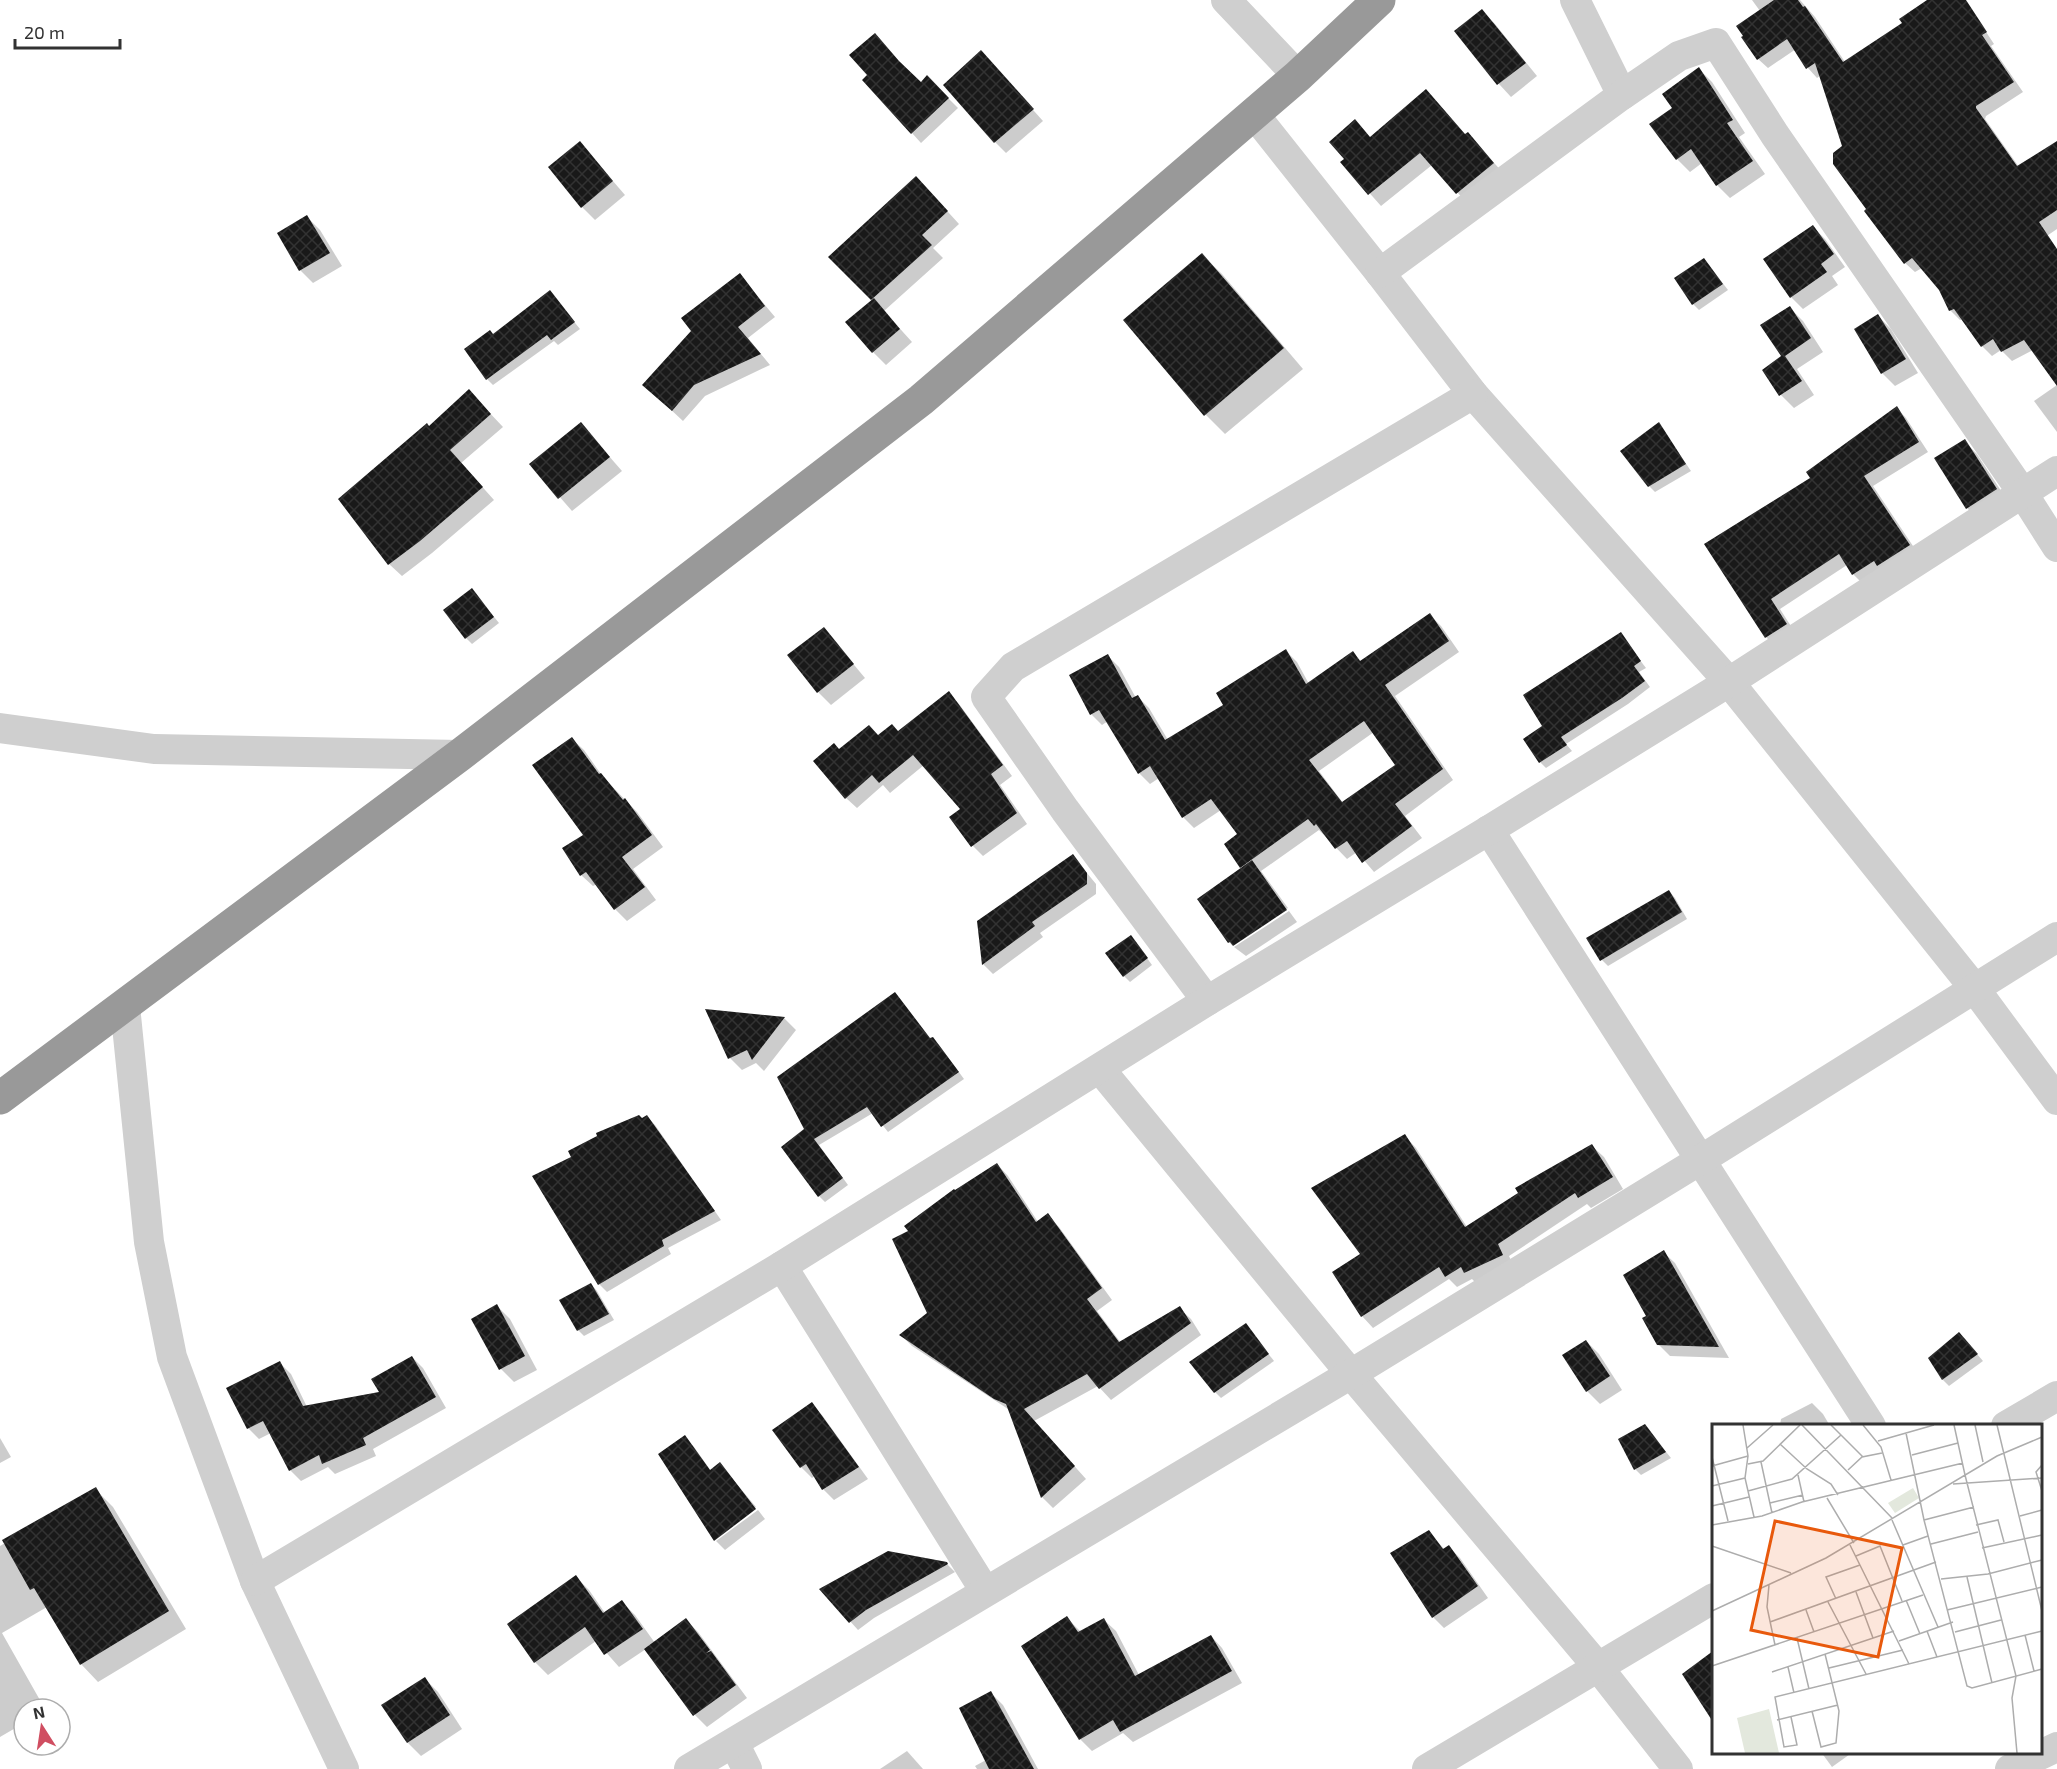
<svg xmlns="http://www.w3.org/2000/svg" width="2057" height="1769" viewBox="0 0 2057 1769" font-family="'Exo 2',sans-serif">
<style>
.shadow{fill:#0003;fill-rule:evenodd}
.building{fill:url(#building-cross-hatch);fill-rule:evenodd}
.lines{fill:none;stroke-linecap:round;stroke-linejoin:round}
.street{stroke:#cfcfcf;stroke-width:30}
.highway{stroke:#999;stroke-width:33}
.inset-road{fill:none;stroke:#adadad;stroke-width:1.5}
.view{fill:#e8590c;fill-opacity:0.15;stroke:#e8590c;stroke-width:3}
.inset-edge{fill:none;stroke:#323232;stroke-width:3}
</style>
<defs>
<pattern id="building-cross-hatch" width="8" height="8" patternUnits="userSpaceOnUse" patternTransform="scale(1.5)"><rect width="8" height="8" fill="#191919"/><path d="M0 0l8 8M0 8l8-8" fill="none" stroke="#323232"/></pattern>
</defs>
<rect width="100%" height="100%" fill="#fff"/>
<g class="shadow">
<path d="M 1752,0 L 1800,0 L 1815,17 L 1845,62 L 1904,24 L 1929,0 L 1965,0 L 1994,44 L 1991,46 L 2023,92 L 1986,116 L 1985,119 L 2019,167 L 2057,143 L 2057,229 L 1988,276 L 2057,250 L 2057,380 L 2033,350 L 2012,361 L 2001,350 L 1992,356 L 1982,346 L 1963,319 L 1960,320 L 1950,310 L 1940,289 L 1922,268 L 1915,272 L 1905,263 L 1868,210 L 1844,147 L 1821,75 L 1817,78 L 1808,68 L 1796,49 L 1768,68 L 1758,59 L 1760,11 Z"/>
<path d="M 1482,11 L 1495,24 L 1537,76 L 1511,97 L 1499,84 L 1456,31 Z"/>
<path d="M 991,63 L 1043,121 L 1006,153 L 995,142 Z"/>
<path d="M 1699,69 L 1712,82 L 1745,133 L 1739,137 L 1765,174 L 1730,198 L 1717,185 L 1702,163 L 1690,172 L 1677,159 L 1674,109 Z"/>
<path d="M 907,70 L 921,84 L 927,77 L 958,108 L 921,143 L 912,133 Z"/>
<path d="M 1468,134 L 1505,175 L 1469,205 L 1432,165 L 1381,206 L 1342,162 L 1371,138 L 1466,135 Z"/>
<path d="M 580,143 L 625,195 L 595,220 L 582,207 Z"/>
<path d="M 928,190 L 959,224 L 933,248 L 943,258 L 884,311 L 912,342 L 886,365 L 873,352 L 873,300 L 830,257 Z"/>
<path d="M 307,217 L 320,230 L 342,266 L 313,283 L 300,270 L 279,234 Z"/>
<path d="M 1813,227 L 1825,239 L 1845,267 L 1832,276 L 1838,285 L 1803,309 L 1791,297 Z"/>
<path d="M 1202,255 L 1222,274 L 1303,369 L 1225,434 L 1206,415 L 1125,320 Z"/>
<path d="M 1704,259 L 1728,290 L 1699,310 L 1693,304 Z"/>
<path d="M 740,275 L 775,317 L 748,338 L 770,365 L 705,396 L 683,421 L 655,395 L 693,331 Z"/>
<path d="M 550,292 L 580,329 L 558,345 L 554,341 L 493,385 L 487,379 Z"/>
<path d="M 1790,308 L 1803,321 L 1823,352 L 1797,369 L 1814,395 L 1794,408 L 1781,395 L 1764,370 L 1784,357 Z"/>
<path d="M 1878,316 L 1891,329 L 1918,373 L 1895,386 L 1882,373 Z"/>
<path d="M 2057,385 L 2057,432 L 2034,401 Z"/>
<path d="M 469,391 L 503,427 L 461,463 L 494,500 L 432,553 L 402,576 L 389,564 L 340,500 L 429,427 Z"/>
<path d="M 1897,408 L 1906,418 L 1928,452 L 1873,486 L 1919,555 L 1863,584 L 1853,574 L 1847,565 L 1780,609 L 1796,634 L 1776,647 L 1766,637 L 1706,545 L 1812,478 Z"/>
<path d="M 581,424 L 622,471 L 572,511 L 531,464 Z"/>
<path d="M 1659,424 L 1691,471 L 1655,492 L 1649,486 Z"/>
<path d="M 1964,441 L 1977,454 L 2009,503 L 1980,521 L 1967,508 Z"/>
<path d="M 472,590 L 499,623 L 472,644 L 466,638 Z"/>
<path d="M 1430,615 L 1441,626 L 1459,652 L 1395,696 L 1453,780 L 1405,816 L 1422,838 L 1374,872 L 1357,852 L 1347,859 L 1319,830 L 1261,871 L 1288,908 L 1232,945 L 1229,942 L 1243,868 L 1241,867 L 1239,835 L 1221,810 L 1194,828 L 1183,817 L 1159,778 L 1150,784 L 1139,773 L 1108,721 L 1102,725 L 1091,714 L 1108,656 L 1119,667 L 1136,698 L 1138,697 L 1149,708 L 1168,740 L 1225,705 L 1286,651 L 1297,662 L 1309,684 L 1353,653 L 1362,662 ZM 1374,732 L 1397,765 L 1343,803 L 1319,771 Z"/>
<path d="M 824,629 L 865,678 L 831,705 L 818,692 L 789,656 Z"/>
<path d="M 1620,634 L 1646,668 L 1639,672 L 1650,687 L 1628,704 L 1566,744 L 1572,751 L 1546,768 L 1540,762 L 1544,727 Z"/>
<path d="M 949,693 L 959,704 L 1012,776 L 1000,785 L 1027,824 L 983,856 L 973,846 L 952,817 L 963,809 L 924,765 L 890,793 L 883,785 L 857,808 L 846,798 L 839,751 L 898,732 Z"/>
<path d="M 572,739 L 584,750 L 603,777 L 637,812 L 663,847 L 633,869 L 656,900 L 627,921 L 615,909 L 597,884 L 593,886 L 581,875 L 585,835 Z"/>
<path d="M 1073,856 L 1096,884 L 1096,894 L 1040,933 L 1043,937 L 993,974 L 983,964 L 978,922 Z"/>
<path d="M 1669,891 L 1675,898 L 1687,919 L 1608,966 L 1602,960 Z"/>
<path d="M 1289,911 L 1297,922 L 1246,956 L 1234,947 Z"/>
<path d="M 1136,943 L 1152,965 L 1130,982 L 1124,976 Z"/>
<path d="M 895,994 L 931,1040 L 939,1045 L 964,1079 L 888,1132 L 873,1113 L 819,1145 L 848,1185 L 825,1202 L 819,1196 L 806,1130 Z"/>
<path d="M 784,1018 L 796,1030 L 764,1071 L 756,1063 L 742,1070 L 730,1058 Z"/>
<path d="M 647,1117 L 655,1125 L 721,1220 L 668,1248 L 671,1254 L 607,1292 L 599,1284 L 643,1120 Z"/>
<path d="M 1405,1136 L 1416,1148 L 1467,1227 L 1592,1146 L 1604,1157 L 1623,1189 L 1591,1208 L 1587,1204 L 1509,1256 L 1514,1267 L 1477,1284 L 1472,1279 L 1457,1287 L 1449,1279 L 1373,1328 L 1362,1316 L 1362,1254 Z"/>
<path d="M 997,1164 L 1008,1176 L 1038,1222 L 1047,1215 L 1059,1227 L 1112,1300 L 1097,1311 L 1121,1343 L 1179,1308 L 1191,1319 L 1201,1335 L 1111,1400 L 1098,1386 L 1034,1421 L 1086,1479 L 1053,1508 L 1042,1497 L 1011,1411 L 912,1346 L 901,1335 L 929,1314 L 911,1232 Z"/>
<path d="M 1663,1252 L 1675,1263 L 1729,1358 L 1670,1356 L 1658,1344 L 1648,1316 Z"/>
<path d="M 591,1284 L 597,1291 L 614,1320 L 584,1336 L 578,1330 Z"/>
<path d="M 497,1306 L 510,1319 L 537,1370 L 514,1382 L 501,1369 Z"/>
<path d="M 1246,1325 L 1274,1361 L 1221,1398 L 1215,1392 Z"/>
<path d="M 1965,1340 L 1983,1361 L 1949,1386 L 1943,1380 L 1930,1358 Z"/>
<path d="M 1586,1341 L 1599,1354 L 1622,1390 L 1600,1404 L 1587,1391 Z"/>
<path d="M 412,1357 L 423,1368 L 446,1408 L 373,1449 L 376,1456 L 335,1474 L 328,1467 L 301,1481 L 290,1470 L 271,1433 L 259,1439 L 248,1428 L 280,1363 L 291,1374 L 307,1407 L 381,1393 Z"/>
<path d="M 1812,1403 L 1823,1414 L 1830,1426 L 1780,1426 L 1781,1419 Z"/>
<path d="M 811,1404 L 822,1415 L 868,1479 L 834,1500 L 823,1489 L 815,1476 L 812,1478 L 801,1467 L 775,1430 Z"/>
<path d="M 1645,1426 L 1671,1458 L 1641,1475 L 1635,1469 Z"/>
<path d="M 685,1437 L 694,1447 L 711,1471 L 720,1464 L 756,1507 L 715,1539 Z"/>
<path d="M 0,1438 L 11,1457 L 0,1463 Z"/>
<path d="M 95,1489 L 113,1507 L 186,1629 L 98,1682 L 81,1664 L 47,1607 L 2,1633 L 45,1709 L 24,1709 L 24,1723 L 0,1737 L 0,1546 Z"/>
<path d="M 758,1510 L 765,1519 L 725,1550 L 716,1541 Z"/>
<path d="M 1429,1532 L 1445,1550 L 1449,1547 L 1460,1558 L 1488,1598 L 1444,1628 L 1433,1617 Z"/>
<path d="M 946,1563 L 955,1572 L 874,1618 L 858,1630 L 822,1590 Z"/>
<path d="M 576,1577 L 589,1590 L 605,1613 L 622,1602 L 635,1615 L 655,1643 L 686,1620 L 698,1632 L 747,1698 L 707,1727 L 695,1715 L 646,1649 L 619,1667 L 596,1641 L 548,1675 L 535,1662 Z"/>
<path d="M 1067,1618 L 1081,1632 L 1104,1620 L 1116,1631 L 1139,1675 L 1211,1636 L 1222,1648 L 1242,1683 L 1133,1742 L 1123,1733 L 1092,1751 L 1080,1739 Z"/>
<path d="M 1714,1653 L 1714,1720 L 1684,1675 Z"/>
<path d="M 425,1679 L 438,1692 L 462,1729 L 421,1756 L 408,1743 Z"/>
<path d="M 991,1693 L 1003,1705 L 1038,1769 L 977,1769 L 975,1766 L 986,1760 Z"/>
<path d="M 907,1751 L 923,1769 L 880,1769 Z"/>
<path d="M 1821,1752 L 1853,1752 L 1832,1767 Z"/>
</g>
<g class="building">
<path d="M 1774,0 L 1798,0 L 1803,7 L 1805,6 L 1843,62 L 1902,23 L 1899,19 L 1927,0 L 1966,0 L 1987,32 L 1982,35 L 2014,82 L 1976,106 L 1976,108 L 2017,166 L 2057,141 L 2057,210 L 2039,222 L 2057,249 L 2057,386 L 2024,340 L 2001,352 L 1993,339 L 1981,347 L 1954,309 L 1949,311 L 1939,290 L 1912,258 L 1904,264 L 1864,211 L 1866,209 L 1833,164 L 1833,153 L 1842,146 L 1815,63 L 1806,69 L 1787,39 L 1757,60 L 1741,37 L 1743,36 L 1736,26 Z"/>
<path d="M 1482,9 L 1526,63 L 1497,85 L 1454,31 Z"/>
<path d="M 875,33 L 899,61 L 921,82 L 927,75 L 949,98 L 911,134 L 862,80 L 867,75 L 849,55 Z"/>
<path d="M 981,50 L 1034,109 L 994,143 L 943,85 Z"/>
<path d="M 1699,67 L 1733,120 L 1727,123 L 1753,161 L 1716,186 L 1691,149 L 1676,160 L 1649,124 L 1672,108 L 1662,94 Z"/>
<path d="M 1426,89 L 1465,134 L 1468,132 L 1494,163 L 1456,194 L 1420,153 L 1368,195 L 1340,162 L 1344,159 L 1329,142 L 1355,119 L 1370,137 Z"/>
<path d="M 580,141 L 613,181 L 581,208 L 548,167 Z"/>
<path d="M 916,176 L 948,211 L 922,235 L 932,245 L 871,300 L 828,257 Z"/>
<path d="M 307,215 L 330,253 L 299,271 L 277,233 Z"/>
<path d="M 1813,225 L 1834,254 L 1821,264 L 1827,272 L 1790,298 L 1763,259 Z"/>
<path d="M 1202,253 L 1284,348 L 1204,416 L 1123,320 Z"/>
<path d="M 1704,258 L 1723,284 L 1692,305 L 1674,278 Z"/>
<path d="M 740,273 L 765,306 L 738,327 L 761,354 L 694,385 L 672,411 L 642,385 L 691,331 L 681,318 Z"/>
<path d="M 550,290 L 575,322 L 551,340 L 547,335 L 486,380 L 464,349 L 490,330 L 493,334 Z"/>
<path d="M 874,298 L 900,329 L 872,353 L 845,322 Z"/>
<path d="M 1790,306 L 1811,338 L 1785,356 L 1802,381 L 1779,396 L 1762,370 L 1781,356 L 1760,325 Z"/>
<path d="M 1878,314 L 1906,359 L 1881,374 L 1854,329 Z"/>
<path d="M 469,389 L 491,414 L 450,450 L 483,487 L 420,541 L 388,565 L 338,499 L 427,423 L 429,426 Z"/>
<path d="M 1897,406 L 1919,442 L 1864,476 L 1910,545 L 1877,566 L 1874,561 L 1852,575 L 1839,554 L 1771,599 L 1787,624 L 1765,638 L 1704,544 L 1810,478 L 1806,472 Z"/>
<path d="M 581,422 L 610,457 L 558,499 L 529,464 Z"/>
<path d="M 1659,422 L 1686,464 L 1648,487 L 1620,451 Z"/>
<path d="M 1965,439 L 1997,489 L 1966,509 L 1934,458 Z"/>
<path d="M 472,588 L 494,617 L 465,639 L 443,610 Z"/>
<path d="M 1430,613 L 1449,641 L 1385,685 L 1443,769 L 1395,804 L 1412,826 L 1362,863 L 1347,841 L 1335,849 L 1316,824 L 1314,826 L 1308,819 L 1240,868 L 1224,844 L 1237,834 L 1211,799 L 1182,818 L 1150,766 L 1138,774 L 1099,710 L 1090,715 L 1069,675 L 1108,654 L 1132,698 L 1138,695 L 1165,740 L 1223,705 L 1216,693 L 1286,649 L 1306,684 L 1353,651 L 1360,661 ZM 1364,721 L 1395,765 L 1342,802 L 1309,760 Z"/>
<path d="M 824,627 L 854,664 L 817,693 L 787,655 Z"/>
<path d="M 1621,632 L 1641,661 L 1634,666 L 1645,681 L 1622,698 L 1561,737 L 1567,745 L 1539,763 L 1523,739 L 1542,726 L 1523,695 Z"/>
<path d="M 949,691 L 1003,765 L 991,774 L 1017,813 L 971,847 L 949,817 L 960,809 L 913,755 L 879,783 L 872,775 L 845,799 L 813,761 L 834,743 L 839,749 L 869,725 L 878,735 L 892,724 L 898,731 Z"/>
<path d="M 572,737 L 599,774 L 601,773 L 623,800 L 625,798 L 652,835 L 622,857 L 645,887 L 614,910 L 586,872 L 580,876 L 562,848 L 583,835 L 532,765 Z"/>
<path d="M 1073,854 L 1087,873 L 1087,884 L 1032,922 L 1035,926 L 982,965 L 977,921 Z"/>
<path d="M 1252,860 L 1287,910 L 1233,946 L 1230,942 L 1228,943 L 1197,899 Z"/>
<path d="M 1669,890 L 1682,912 L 1600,961 L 1586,938 Z"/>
<path d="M 1131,935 L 1148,958 L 1123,977 L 1105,953 Z"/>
<path d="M 895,992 L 930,1038 L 933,1037 L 959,1072 L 881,1127 L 867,1107 L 814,1139 L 843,1178 L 818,1197 L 781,1147 L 804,1129 L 777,1077 Z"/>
<path d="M 705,1009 L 785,1017 L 752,1060 L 747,1050 L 728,1059 Z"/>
<path d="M 639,1115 L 642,1118 L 647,1115 L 715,1211 L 662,1240 L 664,1246 L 598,1285 L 532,1176 L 571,1157 L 568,1151 L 597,1136 L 596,1133 Z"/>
<path d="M 1405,1134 L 1465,1227 L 1518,1193 L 1515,1188 L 1592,1144 L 1613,1177 L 1578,1198 L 1575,1193 L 1498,1244 L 1503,1255 L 1464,1273 L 1461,1267 L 1445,1277 L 1439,1267 L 1361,1317 L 1332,1272 L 1360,1254 L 1311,1188 Z"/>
<path d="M 997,1163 L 1036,1222 L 1048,1213 L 1102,1288 L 1087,1299 L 1119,1342 L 1180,1306 L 1191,1323 L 1099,1389 L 1087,1374 L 1024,1409 L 1075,1466 L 1041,1498 L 1006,1404 L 994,1399 L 899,1335 L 927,1313 L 892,1239 L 908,1231 L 904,1226 L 954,1189 L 955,1190 Z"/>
<path d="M 1664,1250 L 1719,1347 L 1657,1345 L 1642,1318 L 1646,1316 L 1623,1275 Z"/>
<path d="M 591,1283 L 609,1314 L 577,1331 L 559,1300 Z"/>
<path d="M 497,1304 L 525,1356 L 499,1370 L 471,1319 Z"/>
<path d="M 1246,1323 L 1269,1354 L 1214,1393 L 1189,1362 Z"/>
<path d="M 1959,1332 L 1978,1354 L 1942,1380 L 1928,1358 Z"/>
<path d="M 1586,1340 L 1610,1376 L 1586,1392 L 1562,1355 Z"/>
<path d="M 412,1356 L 436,1397 L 363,1438 L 366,1445 L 322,1464 L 319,1455 L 289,1471 L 263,1421 L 247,1429 L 226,1388 L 280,1361 L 303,1406 L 379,1392 L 371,1379 Z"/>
<path d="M 812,1402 L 859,1467 L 822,1490 L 806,1464 L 800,1468 L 772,1430 Z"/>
<path d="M 1645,1424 L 1666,1452 L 1634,1470 L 1618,1439 Z"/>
<path d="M 685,1435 L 710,1470 L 720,1462 L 756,1509 L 714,1541 L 658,1454 Z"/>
<path d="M 96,1487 L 169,1611 L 80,1665 L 34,1588 L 30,1590 L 2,1540 Z"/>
<path d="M 1429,1530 L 1443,1549 L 1449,1545 L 1478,1586 L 1432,1618 L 1390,1553 Z"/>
<path d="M 888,1551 L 947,1562 L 948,1564 L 866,1610 L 849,1623 L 819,1589 Z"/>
<path d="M 576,1575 L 603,1613 L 622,1600 L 643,1629 L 604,1655 L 585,1627 L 534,1663 L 507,1624 Z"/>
<path d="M 1067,1616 L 1078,1632 L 1104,1618 L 1135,1676 L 1211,1635 L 1232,1671 L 1120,1732 L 1113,1720 L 1079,1740 L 1021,1646 Z"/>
<path d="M 686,1618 L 710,1650 L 706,1653 L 711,1651 L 736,1685 L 693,1716 L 644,1649 Z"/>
<path d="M 1713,1651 L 1713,1722 L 1682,1674 Z"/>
<path d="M 425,1677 L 450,1715 L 407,1743 L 381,1705 Z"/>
<path d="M 991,1691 L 1034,1769 L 989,1769 L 959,1708 Z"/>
</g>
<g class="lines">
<g class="street">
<path d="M 1226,0 L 1298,76"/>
<path d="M 1575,0 L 1622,95"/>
<path d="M 1253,113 L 1380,273 L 1473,394 L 1729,682 L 1975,989 L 2057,1100"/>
<path d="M 1380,273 L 1622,95 L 1679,56 L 1716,43 L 1775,135 L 2022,492 L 2057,547"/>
<path d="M 0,728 L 154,749 L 460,755"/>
<path d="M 1489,830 L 1871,1426"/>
<path d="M 1207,1001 L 1065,810 L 986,697 L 1013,667 L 1473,394"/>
<path d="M 125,1006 L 149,1242 L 172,1357 L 255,1581 L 344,1769"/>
<path d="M 1100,1069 L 1351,1374 L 1598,1667 L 1678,1769"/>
<path d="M 782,1266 L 985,1591"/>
<path d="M 2006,1426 L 2057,1396"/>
<path d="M 255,1581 L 782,1266 L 1207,1001 L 1489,830 L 1729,682 L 2057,471"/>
<path d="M 734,1743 L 747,1769"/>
<path d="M 689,1769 L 1351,1374 L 1702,1159 L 2057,937"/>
<path d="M 1427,1769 L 1714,1598"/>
<path d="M 2010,1769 L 2057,1747"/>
</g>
<path class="highway" d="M 0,1098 L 460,755 L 921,400 L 1298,76 L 1379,0"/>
</g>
<g transform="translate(1712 1424)">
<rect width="330" height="330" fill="#fff"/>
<path d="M 57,285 L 67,329 L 33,329 L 25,294 Z" fill="#e3e8dd"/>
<path d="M 201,64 L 207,74 L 183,89 L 176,79 Z" fill="#e3e8dd"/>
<path class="inset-road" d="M 31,1 L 36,32 L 33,54 L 42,93M 90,1 L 180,94M 119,1 L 151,33M 151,1 L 169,23 L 179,56M 242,1 L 253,51M 263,1 L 271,38M 285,1 L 330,187M 194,9 L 212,96 L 255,262 L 260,264 L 330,245M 166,17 L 222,1M 68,20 L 95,45 L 119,60 L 126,71M 35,24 L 61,1M 200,31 L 246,19M 0,33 L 16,97M 49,38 L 60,89M 36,40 L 51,37 L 88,1M 330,41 L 324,48 L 330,67M 0,42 L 36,32M 136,46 L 150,33 L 170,29M 86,51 L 92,78M 253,51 L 304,252 L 300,274 L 305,329M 241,60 L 330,54M 0,62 L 33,54M 36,67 L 80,55 L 129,11M 115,74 L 142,119M 58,79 L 91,71M 0,82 L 37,73M 308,92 L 330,86M 180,96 L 226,203M 212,96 L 262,83M 0,101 L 50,92 L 90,78 L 251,39M 264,101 L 286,96 L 292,118M 219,120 L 266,108M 138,121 L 197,240M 191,121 L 216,112M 0,122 L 79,149M 270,124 L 330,111M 144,132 L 168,122 L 190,177M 255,153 L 280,259M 229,155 L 276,150 L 330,136M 57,161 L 55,183 L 63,221M 144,168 L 161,214M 124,175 L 114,153 L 148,141M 194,176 L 208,210M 116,178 L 154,250M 94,186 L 102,208M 235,186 L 330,163M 0,187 L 114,134 L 285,32 L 330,13M 58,198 L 224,138M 215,207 L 225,233M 243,208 L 289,196M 313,211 L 322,247M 85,214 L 97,265M 187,217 L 241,198M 0,242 L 211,171M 76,243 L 82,269M 117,244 L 191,226M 60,248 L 182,207M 100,287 L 109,323 L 124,319 L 127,287 L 113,230M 79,293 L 85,321 L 72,323 L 63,273 L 330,207M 65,296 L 126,281"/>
<path class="view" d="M 63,97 L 190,124 L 166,233 L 39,206 Z"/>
<rect width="330" height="330" class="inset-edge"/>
</g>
<g transform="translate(42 1727) rotate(348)"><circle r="28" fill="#ffffff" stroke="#adadad" stroke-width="1.5"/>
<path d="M0-4.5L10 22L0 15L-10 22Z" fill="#d04e61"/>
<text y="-9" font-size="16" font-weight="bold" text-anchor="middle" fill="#323232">N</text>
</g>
<path d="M15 39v9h105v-9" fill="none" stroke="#323232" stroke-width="3"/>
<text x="24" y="39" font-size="18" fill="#323232" stroke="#ffffff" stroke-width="4.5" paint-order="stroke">20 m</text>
</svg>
